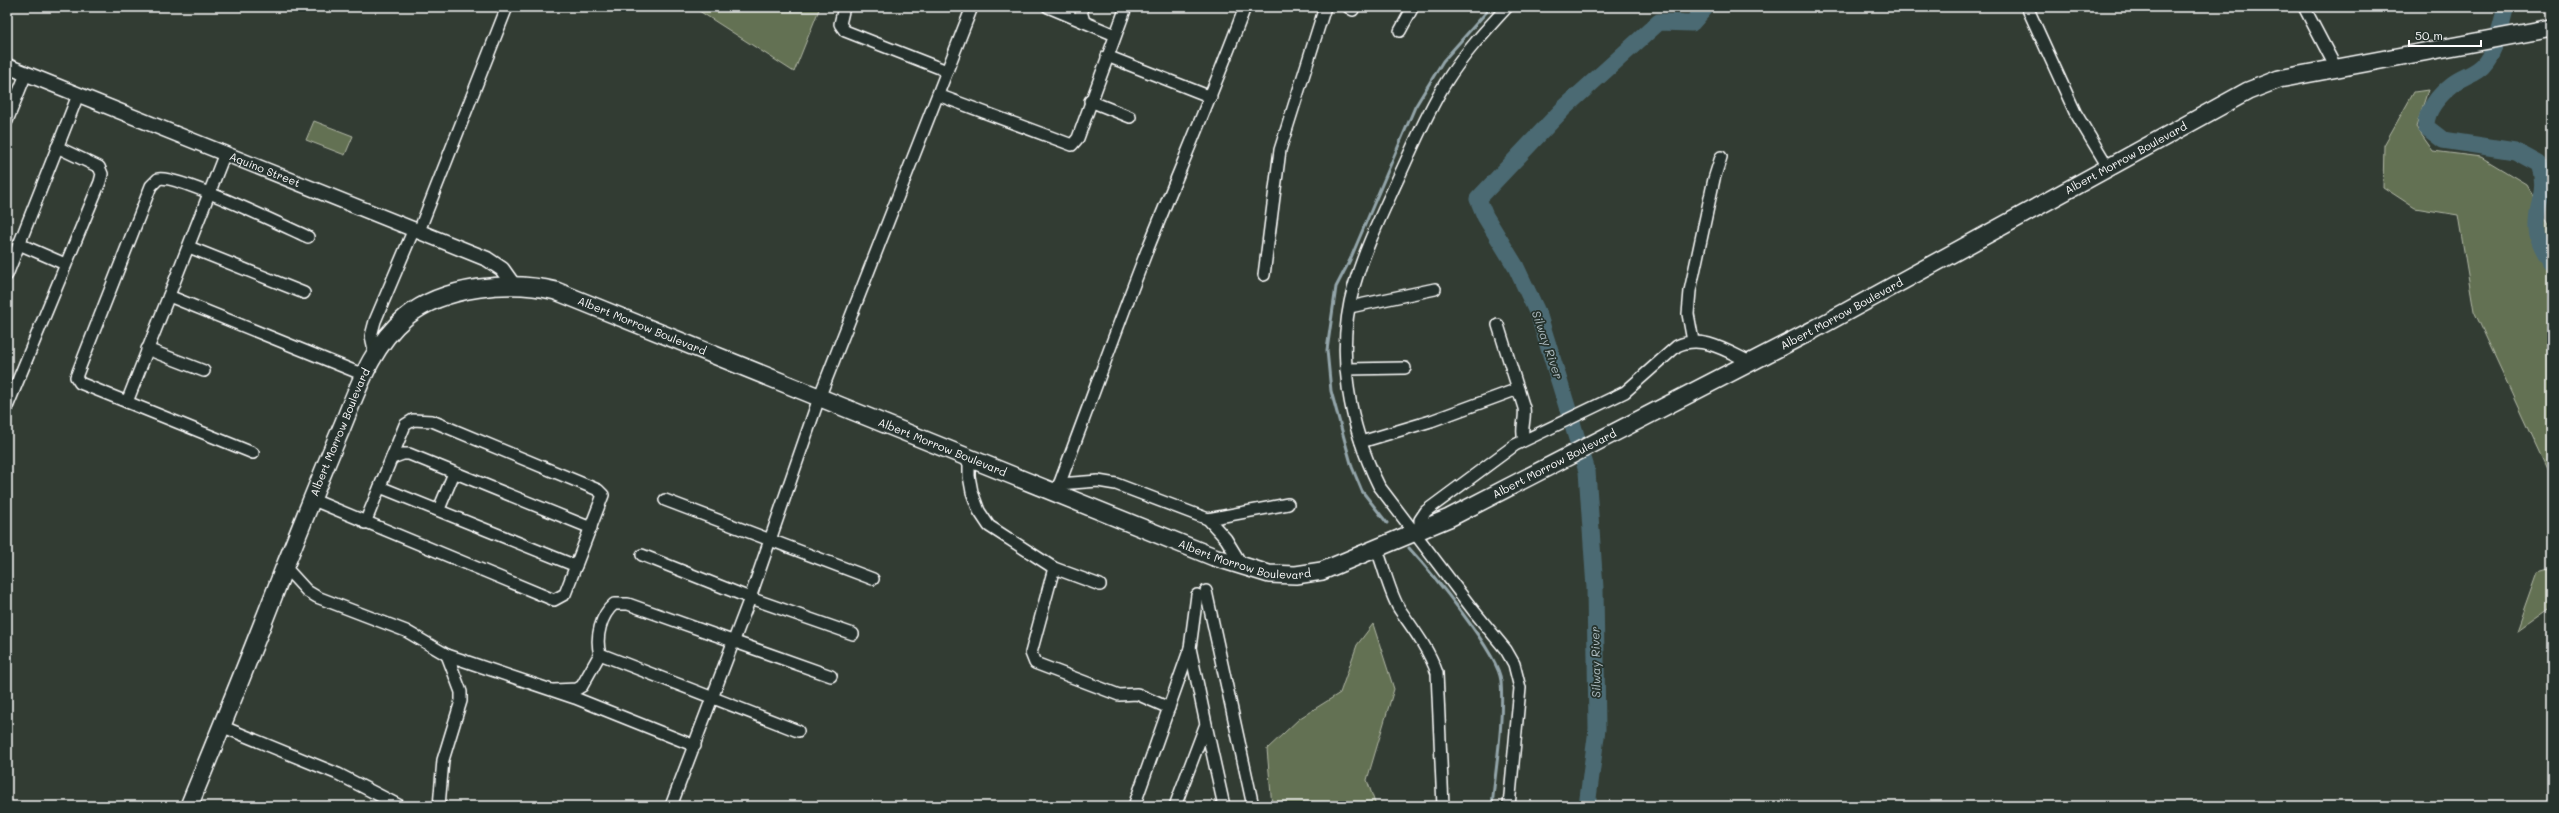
<svg xmlns="http://www.w3.org/2000/svg" width="2559" height="813" viewBox="0 0 2559 813" font-family="Mali,sans-serif">
<style>
.green{fill:#647152;stroke:#b2b8a8}
.lines{fill:none;stroke-linecap:round;stroke-linejoin:round}
.stream{stroke:#94a6ab;stroke-width:3}
.river{stroke:#4c6a73;stroke-width:17}
.minor-casing{stroke:#fff;stroke-width:14}
.major-casing{stroke:#fff;stroke-width:17}
.highway-casing{stroke:#fff;stroke-width:20}
.minor{stroke:#26332d;stroke-width:11}
.major{stroke:#26332d;stroke-width:14}
.highway{stroke:#26332d;stroke-width:17}
.labels{text-anchor:middle;stroke-width:3.5;stroke-linejoin:round;paint-order:stroke}
.street-label{font-size:11px;fill:#fff;stroke:#26332d}
.water-label{font-size:12px;font-style:italic;fill:#aebcc0;stroke:#26332d}
</style>
<rect width="100%" height="100%" fill="#323c33"/>
<filter id="ink" filterUnits="userSpaceOnUse"><feTurbulence type="fractalNoise" baseFrequency=".025" numOctaves="2"/><feDisplacementMap in="SourceGraphic" scale="8" xChannelSelector="R" yChannelSelector="G"/><feConvolveMatrix kernelMatrix="1 2 1 2 8 2 1 2 1" color-interpolation-filters="sRGB"/></filter>
<g filter="url(#ink)">
<g class="green">
<path d="M 693,7 L 820,7 L 794,72 Z"/>
<path d="M 2428,90 L 2416,127 L 2433,151 L 2481,157 L 2526,184 L 2552,229 L 2552,480 L 2474,311 L 2458,215 L 2415,208 L 2383,187 L 2384,145 L 2414,92 Z"/>
<path d="M 314,121 L 353,136 L 345,155 L 306,140 Z"/>
<path d="M 2552,568 L 2552,606 L 2517,631 L 2538,572 Z"/>
<path d="M 1373,624 L 1394,689 L 1367,780 L 1376,806 L 1272,806 L 1267,749 L 1300,718 L 1340,693 L 1357,645 Z"/>
</g>
<g class="lines">
<g class="stream">
<path d="M 1387,523 L 1362,491 L 1352,467 L 1331,391 L 1327,350 L 1336,287 L 1350,260 L 1415,107 L 1443,61 L 1491,7"/>
<path d="M 1409,548 C 1430,571 1499,654 1501,681 C 1504,721 1496,766 1492,806"/>
</g>
<g class="river">
<path d="M 2506,7 C 2501,25 2497,47 2486,62 C 2478,74 2463,76 2453,84 C 2440,94 2425,111 2426,127 L 2443,140 L 2515,151 L 2539,164 C 2549,191 2535,205 2537,229 C 2538,240 2545,254 2552,263"/>
<path d="M 1587,806 L 1597,729 L 1595,588 L 1587,471 L 1539,316 L 1516,267 L 1485,216 L 1478,199 L 1564,108 L 1659,22 L 1692,23 L 1706,7"/>
</g>
<g class="minor-casing">
<g id="minor">
<path d="M 844,7 L 840,24 L 845,31 L 947,71"/>
<path d="M 1048,7 L 1115,35"/>
<path d="M 1080,7 L 1084,22"/>
<path d="M 1348,7 L 1353,10"/>
<path d="M 1507,7 C 1485,31 1463,55 1446,82 C 1426,114 1412,149 1396,183 C 1381,216 1364,251 1354,286 C 1335,352 1349,426 1379,486 L 1473,610 L 1506,650 L 1514,664 L 1520,688 L 1509,806"/>
<path d="M 2027,7 L 2075,112 L 2108,167"/>
<path d="M 2304,7 L 2336,68"/>
<path d="M 1400,31 L 1413,7"/>
<path d="M 1107,56 L 1211,97"/>
<path d="M 938,95 L 1072,145 L 1078,138 L 1126,7"/>
<path d="M 1090,101 L 1130,117"/>
<path d="M 7,121 L 26,74"/>
<path d="M 419,231 L 507,7"/>
<path d="M 19,244 L 65,264"/>
<path d="M 189,247 L 304,293"/>
<path d="M 7,275 L 78,95"/>
<path d="M 1264,275 L 1280,150 L 1325,7"/>
<path d="M 169,296 L 364,375"/>
<path d="M 1350,307 L 1435,289"/>
<path d="M 1498,325 L 1524,408 C 1526,420 1520,429 1524,440"/>
<path d="M 1693,341 L 1688,314 L 1690,291 L 1714,179 L 1721,157"/>
<path d="M 147,349 L 204,371"/>
<path d="M 375,354 L 371,336 L 375,321 L 414,229"/>
<path d="M 1346,369 L 1405,368"/>
<path d="M 127,402 L 225,153"/>
<path d="M 7,407 L 100,182 L 102,174 L 99,167 L 57,147"/>
<path d="M 1361,442 L 1431,421 L 1518,389"/>
<path d="M 253,453 L 80,383 L 76,377 L 151,186 L 158,179 C 174,173 286,227 308,237"/>
<path d="M 392,458 L 403,454 L 409,454 L 591,528"/>
<path d="M 969,459 L 969,476 L 972,492 L 979,511 L 989,526 L 1054,568 L 1100,585"/>
<path d="M 1059,484 L 1098,481 L 1116,484 L 1208,519 L 1226,539 L 1243,567"/>
<path d="M 380,487 L 576,566"/>
<path d="M 1056,493 C 1086,414 1115,333 1146,253 C 1179,171 1214,90 1245,7"/>
<path d="M 311,499 L 554,600 L 565,594 L 603,495 L 598,490 L 432,421 L 413,420 L 405,425 L 365,523"/>
<path d="M 665,500 L 873,579"/>
<path d="M 439,509 L 454,473"/>
<path d="M 1208,519 L 1288,504"/>
<path d="M 1420,531 L 1420,520 L 1426,511 L 1515,445 L 1625,392 L 1677,346 C 1703,334 1728,352 1752,363"/>
<path d="M 1377,550 C 1384,567 1390,595 1400,610 C 1414,630 1429,650 1437,673 L 1443,806"/>
<path d="M 642,555 L 750,598 L 853,634"/>
<path d="M 285,567 L 307,591 L 317,597 L 406,631 L 447,655 L 575,698 L 695,746"/>
<path d="M 1054,568 L 1031,653 L 1035,663 L 1119,695 L 1137,694 L 1169,708"/>
<path d="M 1206,591 L 1253,806"/>
<path d="M 600,654 L 798,731"/>
<path d="M 554,690 L 577,689 L 582,686 L 600,654 C 595,637 601,615 614,604 L 628,604 L 831,676"/>
<path d="M 1206,725 L 1224,806"/>
<path d="M 221,726 L 338,774 L 400,806"/>
<path d="M 439,806 L 443,760 L 461,701 L 461,692 L 447,655"/>
<path d="M 671,806 L 750,598 L 819,398 L 972,7"/>
<path d="M 1134,806 L 1190,648 L 1197,595"/>
<path d="M 1175,806 L 1206,724 L 1190,648"/>
</g>
</g>
<g class="major-casing">
<g id="major">
<path id="s1" d="M 7,66 L 487,259 L 502,269 L 514,286"/>
</g>
</g>
<g class="highway-casing">
<g id="highway">
<path id="s2" d="M 189,806 C 222,726 254,647 285,566 C 304,520 322,473 342,427 C 358,388 372,345 406,317 C 444,286 510,280 556,291 L 1214,557 L 1269,574 L 1296,575 L 1322,571 L 1449,518 L 1813,330 L 2248,91 L 2279,79 L 2552,28"/>
</g>
</g>
<use href="#minor" class="minor"/>
<use href="#major" class="major"/>
<use href="#highway" class="highway"/>
</g>
</g>
<g class="labels">
<g class="street-label">
<text dy="4" stroke="none"><textPath href="#s2" startOffset="2419">Albert Morrow Boulevard</textPath></text>
<text dy="4" stroke="none"><textPath href="#s1" startOffset="278">Aquino Street</textPath></text>
<text dy="4" stroke="none"><textPath href="#s2" startOffset="2095">Albert Morrow Boulevard</textPath></text>
<text dy="4" stroke="none"><textPath href="#s2" startOffset="787">Albert Morrow Boulevard</textPath></text>
<text dy="4" stroke="none"><textPath href="#s2" startOffset="403">Albert Morrow Boulevard</textPath></text>
<text dy="4" stroke="none"><textPath href="#s2" startOffset="1111">Albert Morrow Boulevard</textPath></text>
<text dy="4" stroke="none"><textPath href="#s2" startOffset="1771">Albert Morrow Boulevard</textPath></text>
<text dy="4" stroke="none"><textPath href="#s2" startOffset="1435">Albert Morrow Boulevard</textPath></text>
</g>
<g class="water-label">
<text transform="translate(1547 345) rotate(71)" y="4">Silway River</text>
<text transform="translate(1596 662) rotate(-91)" y="4">Silway River</text>
</g>
</g>
<rect width="2559" height="813" fill="none" stroke="#26332d" stroke-width="24"/>
<rect x="12" y="12" width="2535" height="789" fill="none" stroke="#fff" stroke-width="1.5" filter="url(#ink)"/>
<path d="M2409 40v6h72v-6" fill="none" stroke="#ffffff" stroke-width="2"/>
<text x="2415" y="40" font-size="12" fill="#ffffff" stroke="#26332d" stroke-width="3" paint-order="stroke">50 m</text>
</svg>
